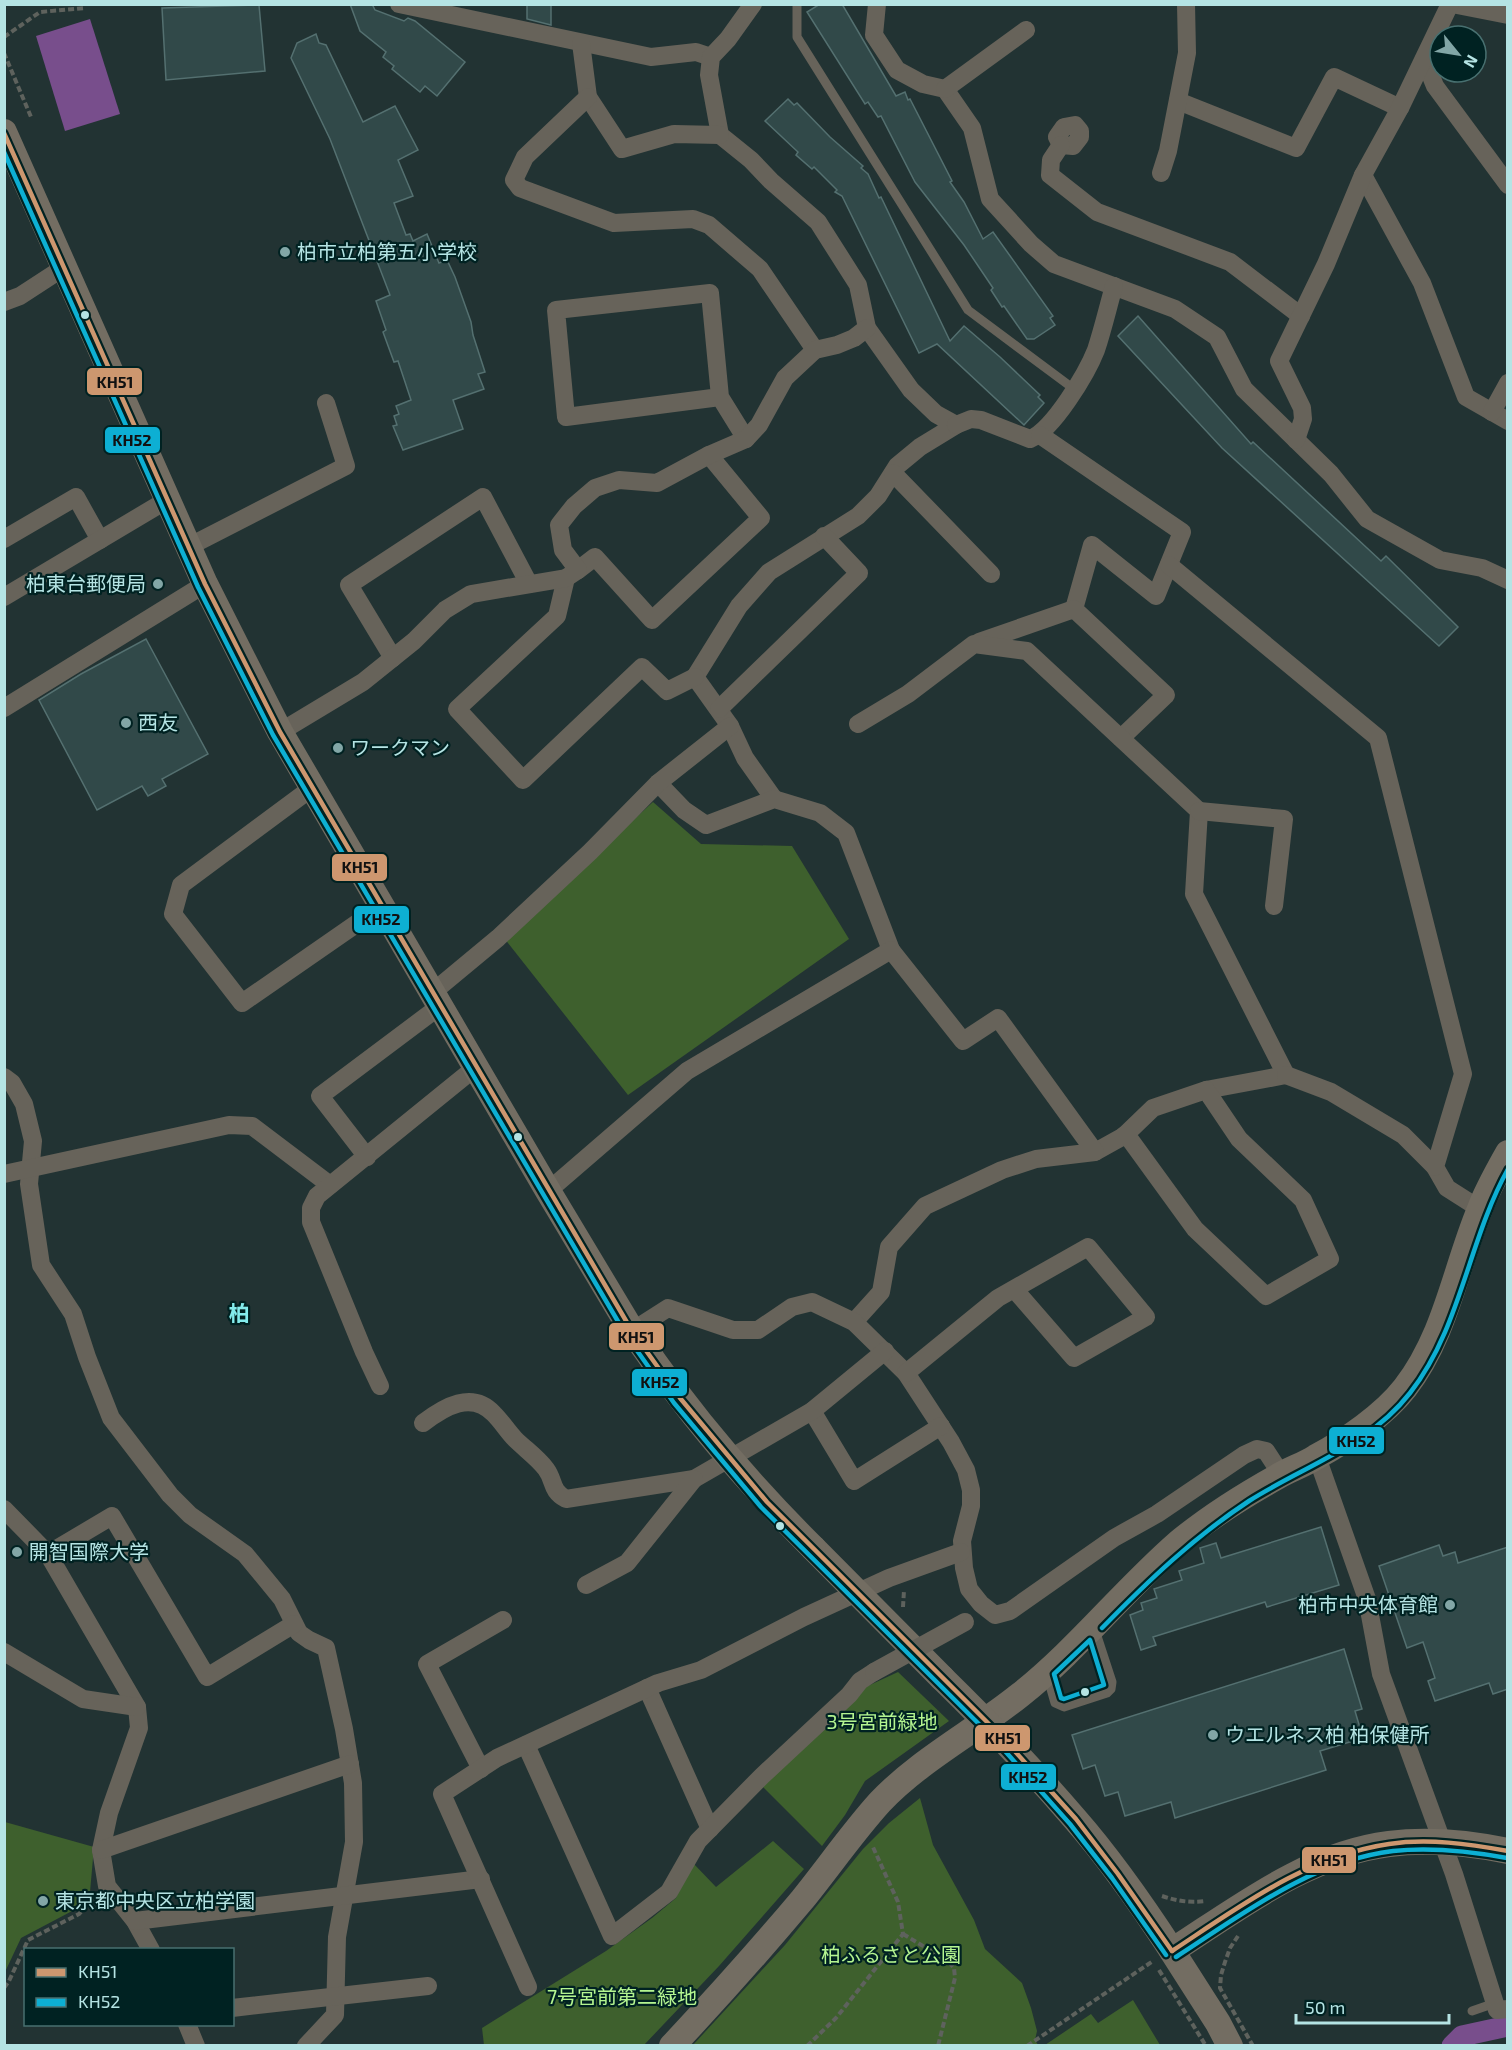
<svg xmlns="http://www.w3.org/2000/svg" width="1512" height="2050" viewBox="0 0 1512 2050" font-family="'Exo 2','Noto Sans JP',sans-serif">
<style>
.green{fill:#3e602d}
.water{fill:#784e8c}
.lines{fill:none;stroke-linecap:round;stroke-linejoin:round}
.canal{stroke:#784e8c;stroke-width:21}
.building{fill:#314949;stroke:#547070;stroke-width:1.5}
.path{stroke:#5e625d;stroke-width:4;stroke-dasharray:6 3;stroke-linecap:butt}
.lane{stroke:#67635a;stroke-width:9}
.street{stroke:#67635a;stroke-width:18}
.secondary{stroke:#736d62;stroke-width:26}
.path-bridge{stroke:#5e625d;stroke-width:4;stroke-dasharray:6 3;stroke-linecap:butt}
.street-bridge{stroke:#67635a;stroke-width:18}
.secondary-bridge{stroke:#736d62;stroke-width:26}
.bus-1-casing{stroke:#022;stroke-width:9}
.bus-2-casing{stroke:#022;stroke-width:9}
.bus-1{stroke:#cd976f;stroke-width:4.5}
.bus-2{stroke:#0dafd3;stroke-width:4.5}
.poi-dot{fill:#82a6a6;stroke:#022;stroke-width:2}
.bus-dot{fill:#b5e4e4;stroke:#022;stroke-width:2}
.labels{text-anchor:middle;stroke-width:4.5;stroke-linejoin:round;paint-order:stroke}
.poi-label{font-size:20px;fill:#b5e4e4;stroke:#022;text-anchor:start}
.park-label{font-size:20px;fill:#b4f590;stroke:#022}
.neighbourhood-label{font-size:21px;font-weight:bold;fill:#83ecec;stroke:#022}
.line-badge{stroke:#022;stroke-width:2}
.pale-badge-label{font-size:16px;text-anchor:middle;font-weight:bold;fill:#111}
</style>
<rect width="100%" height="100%" fill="#233"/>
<g class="green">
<path d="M 653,802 L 701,844 L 792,846 L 849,939 L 628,1095 L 504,938 Z"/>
<path d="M 898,1672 L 949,1721 L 865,1781 L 845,1815 L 822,1846 L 760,1784 L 859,1690 Z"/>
<path d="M 920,1798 L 933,1845 L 974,1920 L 985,1949 L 1022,1983 L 1031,2008 L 1037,2031 L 1035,2040 L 1038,2045 L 693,2045 L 785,1945 L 863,1849 L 889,1823 Z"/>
<path d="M 5,1822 L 94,1847 L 90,1892 L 74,1910 L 21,1938 L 5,1972 Z"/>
<path d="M 773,1841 L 804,1869 L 719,1966 L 644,2045 L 484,2045 L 482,2028 L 606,1951 L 652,1918 L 676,1898 L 686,1873 L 693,1863 L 716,1887 Z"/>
<path d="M 1133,2000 L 1160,2045 L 1045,2045 L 1091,2014 L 1098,2023 Z"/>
</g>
<path class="water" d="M 90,19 L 120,114 L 65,131 L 36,36 Z"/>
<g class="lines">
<path class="canal" d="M 1452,2046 L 1462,2036 L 1508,2026"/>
</g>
<g class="building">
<path d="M 350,4 L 372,4 L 375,10 L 404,21 L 408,18 L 415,21 L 465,62 L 437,96 L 425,86 L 420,92 L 392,69 L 394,66 L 383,57 L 386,52 L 360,31 Z"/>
<path d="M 527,4 L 551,4 L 551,25 L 527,19 Z"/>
<path d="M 820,4 L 842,4 L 896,96 L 905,92 L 908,100 L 910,99 L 952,181 L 950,182 L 964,202 L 983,239 L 993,232 L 1053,316 L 1050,318 L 1055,325 L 1034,339 L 1027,339 L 1004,306 L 1002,307 L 991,290 L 993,288 L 964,245 L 915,182 L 881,116 L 878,117 L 868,102 L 865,104 L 807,12 Z"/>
<path d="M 259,5 L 265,71 L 166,80 L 162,8 Z"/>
<path d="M 316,34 L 319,43 L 326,45 L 363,122 L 395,106 L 418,150 L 398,160 L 413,196 L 394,203 L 406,235 L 410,234 L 413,241 L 427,234 L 439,263 L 447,260 L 455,277 L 471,322 L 473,335 L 485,372 L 478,374 L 484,389 L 453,400 L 463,429 L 403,450 L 393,426 L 397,425 L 394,416 L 399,414 L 396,406 L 411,400 L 398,361 L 394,362 L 383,332 L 386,330 L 376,301 L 390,295 L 330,139 L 291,58 L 297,43 Z"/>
<path d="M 788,99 L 794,105 L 797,103 L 830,137 L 863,166 L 861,168 L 868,174 L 879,198 L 881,197 L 950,341 L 964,326 L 1000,357 L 1040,395 L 1038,397 L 1044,403 L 1024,425 L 937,344 L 919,353 L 842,196 L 835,192 L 837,190 L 814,167 L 812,169 L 796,155 L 798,152 L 765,121 Z"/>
<path d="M 1138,316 L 1251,444 L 1253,442 L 1381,561 L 1386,556 L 1458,627 L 1439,646 L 1222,448 L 1118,336 Z"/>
<path d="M 146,639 L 208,754 L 162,779 L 166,786 L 148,796 L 142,786 L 97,810 L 39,700 L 81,674 Z"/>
<path d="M 1321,1527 L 1339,1585 L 1267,1607 L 1265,1602 L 1153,1637 L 1156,1645 L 1141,1650 L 1130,1615 L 1143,1610 L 1141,1603 L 1157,1598 L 1154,1589 L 1182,1580 L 1179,1571 L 1204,1563 L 1200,1548 L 1216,1543 L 1221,1558 Z"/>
<path d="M 1439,1545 L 1443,1556 L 1455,1552 L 1458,1563 L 1508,1547 L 1508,1689 L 1493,1694 L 1489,1683 L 1435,1701 L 1428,1681 L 1435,1678 L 1423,1642 L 1407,1648 L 1379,1566 Z"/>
<path d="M 1344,1649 L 1362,1709 L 1355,1711 L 1363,1738 L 1320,1751 L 1326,1770 L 1175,1818 L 1171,1802 L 1125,1816 L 1118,1792 L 1105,1796 L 1095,1765 L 1083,1769 L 1072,1735 Z"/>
</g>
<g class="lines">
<g class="path">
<path d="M 4,37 L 40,12 L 86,8"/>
<path d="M 4,53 L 31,117"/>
<path d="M 903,1607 L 904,1590"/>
<path d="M 903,1934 L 948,1961 L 954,1968 L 955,1978 L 938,2046"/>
<path d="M 4,1988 L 9,1981 L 28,1940 L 79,1914 L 94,1899"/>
<path d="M 807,2046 L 836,2018 L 903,1934 L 898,1902 L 872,1845"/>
<path d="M 1027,2046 L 1153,1961"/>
</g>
<g class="lane">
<path d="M 797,4 L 797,37 L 968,310 L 1074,389"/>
<path d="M 1047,1675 L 1055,1703 L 1064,1707 L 1107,1693 L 1111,1689 L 1112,1682 L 1095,1630"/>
<path d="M 1472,2011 L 1495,2003"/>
</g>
<g class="street">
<path d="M 399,4 L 651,57 L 696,52 L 711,57"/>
<path d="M 753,4 L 728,39 L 711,57 L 709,75 L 720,135 L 751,160 L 771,181 L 818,222 L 858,285 L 867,328 L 911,390 L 936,414 L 956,425 L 920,447 L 897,466 L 878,496 L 858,516 L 769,572 L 739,606 L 695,677 L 730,726 L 745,758 L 774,799"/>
<path d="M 877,4 L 874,35 L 897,70 L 923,84 L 945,89 L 972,128 L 990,199 L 1031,244 L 1054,264 L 1175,309 L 1217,337 L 1244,389 L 1331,474 L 1367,519 L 1440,560 L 1482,568 L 1508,580"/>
<path d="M 1452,4 L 1508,15"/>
<path d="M 581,43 L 588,97 L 622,149 L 674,134 L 720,135"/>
<path d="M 1424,59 L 1435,86 L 1508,185"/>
<path d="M 945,89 L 1026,30"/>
<path d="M 588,97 L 525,157 L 514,180 L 520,188 L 614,223 L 693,219 L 709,225 L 760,269 L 815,350"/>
<path d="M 1178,101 L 1296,148 L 1334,77 L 1400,108"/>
<path d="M 1075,125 L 1080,131 L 1080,137 L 1073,146 L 1061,145 L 1057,137 L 1064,127 Z"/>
<path d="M 1061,145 L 1051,160 L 1050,175 L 1097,212 L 1230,262 L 1301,316"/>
<path d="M 1161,173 L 1168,151 L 1187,53 L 1186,4"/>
<path d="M 1363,175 L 1422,283 L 1466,397 L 1508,421"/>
<path d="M 4,302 L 20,296 L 63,268"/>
<path d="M 720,397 L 566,417 L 556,310 L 710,293 L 720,397 L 746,439"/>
<path d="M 1492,412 L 1508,383"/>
<path d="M 956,425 L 971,419 L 981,420 L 1030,439 C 1053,430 1087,373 1096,350 C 1103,329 1108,307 1114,286"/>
<path d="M 1040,435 L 1182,532 L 1156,596 L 1092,545 L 1074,609"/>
<path d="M 1296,440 L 1303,419 L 1302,408 L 1279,361 L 1326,264 L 1363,175 L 1400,108 L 1450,4"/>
<path d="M 893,473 L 991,574"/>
<path d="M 4,539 L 76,497 L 100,540"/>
<path d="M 188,547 L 346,466 L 326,403"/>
<path d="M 1169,565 L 1378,738 L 1463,1074 L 1435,1167 L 1447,1188 L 1480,1209"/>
<path d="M 578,570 L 595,557 L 652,620 L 761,518 L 709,455"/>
<path d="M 566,578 L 557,616 L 457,709 L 523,780 L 642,667 L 667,691 L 695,677"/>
<path d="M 4,597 L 167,500"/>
<path d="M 979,642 L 1074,609 L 1166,695 L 1121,738"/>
<path d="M 393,658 L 349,585 L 483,497 L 529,584"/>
<path d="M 4,708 L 205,584"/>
<path d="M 719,709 L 859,573 L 824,536"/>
<path d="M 858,724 L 908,694 L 974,644 L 1027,651 L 1199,811 L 1194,894 L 1286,1075 L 1206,1090"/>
<path d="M 280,732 L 363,682 L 414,641 L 445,610 L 471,594 L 566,578 L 578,570 L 563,550 L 559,525 L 574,506 L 595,488 L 619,480 L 657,483 L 709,455 L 746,439 L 759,425 L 785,378 L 815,350 L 837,345 L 854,338 L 867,328"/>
<path d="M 658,783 L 684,810 L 706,825 L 774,799 L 820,813 L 846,833 L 891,950"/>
<path d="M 313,787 L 181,885 L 173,914 L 242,1003 L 382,906"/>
<path d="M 1199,811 L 1284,819 L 1274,906"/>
<path d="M 433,992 L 498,938 L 590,852 L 658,783 L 730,726"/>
<path d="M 1286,1075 L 1331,1092 L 1403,1135 L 1435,1167"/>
<path d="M 4,1077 L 12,1083 L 24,1104 L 33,1141 L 29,1184 L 41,1265 L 73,1314 L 87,1357 L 111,1418 L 170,1495 L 190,1515 L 245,1554 L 282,1599 L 299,1633 L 309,1640 L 326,1648 L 344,1729 L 353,1783 L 354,1842 L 337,1937 L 335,2015 L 306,2046"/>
<path d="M 1095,1152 L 1122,1137 L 1126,1134 L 1153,1108 L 1206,1090 L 1239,1139 L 1303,1200 L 1330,1259 L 1266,1296 L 1195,1229 L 1126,1134"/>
<path d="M 367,1157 L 320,1096 L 440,1006"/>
<path d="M 4,1174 L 229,1125 L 252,1126 L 330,1185"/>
<path d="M 548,1191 L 687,1071 L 891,950 L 963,1041 L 998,1018 L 1095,1152 L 1036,1159 L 1002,1170 L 925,1206 L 889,1247 L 881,1292 L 854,1322"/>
<path d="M 632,1331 L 668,1308 L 733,1330 L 758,1330 L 792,1307 L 812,1302 L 854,1322 L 906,1373 L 951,1442 L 966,1470 L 971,1490 L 971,1506 L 962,1541 L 964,1568 L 969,1589 L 981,1604 L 995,1615 L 1010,1611 L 1114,1538 L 1157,1514 L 1244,1455 L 1257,1449 L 1266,1451 L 1281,1474"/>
<path d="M 906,1373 L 998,1298 L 1088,1247 L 1146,1317 L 1074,1358 L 1014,1289"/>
<path d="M 380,1386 L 364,1352 L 311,1222 L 311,1208 L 317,1196 L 476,1067"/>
<path d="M 812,1411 L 854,1481 L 941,1426"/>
<path d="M 423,1423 C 444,1407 472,1390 494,1414 C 502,1422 508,1432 515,1439 C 525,1449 538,1458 546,1469 C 555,1481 550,1490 566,1499 L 694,1479 L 812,1411 L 885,1351"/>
<path d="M 1317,1457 L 1367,1599 L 1381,1674 L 1454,1874 L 1497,2010 L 1508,2009"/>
<path d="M 4,1509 L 48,1554 L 137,1707 L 139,1728 L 109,1813 L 101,1850 L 107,1886 L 135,1921 L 151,1950"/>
<path d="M 48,1554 L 112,1516 L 207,1677 L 294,1624"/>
<path d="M 586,1585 L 627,1563 L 694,1479"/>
<path d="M 4,1652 L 83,1699 L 137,1707"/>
<path d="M 647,1688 L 710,1829"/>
<path d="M 526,1745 L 612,1936 L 669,1892 L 698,1841 L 762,1776 L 849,1695 L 860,1681 L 874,1672"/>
<path d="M 481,1769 L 427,1664 L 503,1620"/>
<path d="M 101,1850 L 350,1764"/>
<path d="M 135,1921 L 481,1879"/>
<path d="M 528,1987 L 442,1794 L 497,1758 L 658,1683 L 701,1670 L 804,1617 L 889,1578 L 961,1552"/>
<path d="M 232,2008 L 428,1986"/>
<path d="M 187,2024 L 196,2046"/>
</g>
<g class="secondary">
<path d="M 4,132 L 205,584 L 280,732 L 548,1191 L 632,1331 L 652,1359"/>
<path d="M 813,1548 L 942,1678"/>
<path d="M 1172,1951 L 1218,2023 L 1230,2046"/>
<path d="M 672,2046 C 717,1998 760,1950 802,1900 C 828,1868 852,1833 880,1802 C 921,1759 974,1732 1020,1695 C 1077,1650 1123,1591 1178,1543 C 1208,1518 1243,1496 1277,1477 C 1290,1469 1304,1465 1316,1457 C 1346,1441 1384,1415 1405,1388 C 1446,1335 1455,1269 1480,1209 C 1487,1190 1498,1171 1508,1153"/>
</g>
<g class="path-bridge">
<path d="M 1162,1896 C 1177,1901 1189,1903 1205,1901"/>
<path d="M 1238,1936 L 1230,1948 L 1225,1962 L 1221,1975 L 1220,1988 L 1253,2046"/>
<path d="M 1159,1970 L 1206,2046"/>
</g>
<path class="street-bridge" d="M 874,1672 L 965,1622"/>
<g class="secondary-bridge">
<path d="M 652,1359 C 700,1427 754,1489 813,1548"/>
<path d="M 942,1678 C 988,1723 1032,1769 1074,1818 C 1110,1859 1142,1905 1172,1951 C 1239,1908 1308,1854 1389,1844 C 1428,1839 1469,1843 1508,1851"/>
</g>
<g class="bus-1-casing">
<g id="bus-1">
<path d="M 4,133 L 205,584 L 280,732 L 632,1331 L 680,1398 L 767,1502 L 1002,1737 L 1076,1819 L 1118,1874 L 1172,1951"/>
<path d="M 1172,1951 C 1239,1907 1307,1856 1389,1844 C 1428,1838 1469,1844 1508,1851"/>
</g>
</g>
<g class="bus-2-casing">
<g id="bus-2">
<path d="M 4,152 L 198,587 L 273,735 L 626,1335 L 674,1403 L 761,1507 L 997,1742 L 1070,1824 L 1112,1878 L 1166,1955"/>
<path d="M 1102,1628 C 1148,1581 1194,1537 1249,1501 C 1304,1466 1369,1446 1410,1393 C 1461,1328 1468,1241 1508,1169"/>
<path d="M 1090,1640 L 1104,1685 L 1064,1699 L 1061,1698 L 1054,1674 Z"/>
<path d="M 1176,1957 C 1243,1914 1311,1861 1393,1851 C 1431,1847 1469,1851 1507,1858"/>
</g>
</g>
<use href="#bus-1" class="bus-1"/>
<use href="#bus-2" class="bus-2"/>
</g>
<g class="poi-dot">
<circle cx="285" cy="252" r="6"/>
<circle cx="158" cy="584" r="6"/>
<circle cx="126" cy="723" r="6"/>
<circle cx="338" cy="748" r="6"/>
<circle cx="17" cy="1552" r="6"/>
<circle cx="1450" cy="1605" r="6"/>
<circle cx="1213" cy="1735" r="6"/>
<circle cx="43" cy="1901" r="6"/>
</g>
<g class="bus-dot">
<circle cx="85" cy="315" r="5"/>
<circle cx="518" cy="1137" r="5"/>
<circle cx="780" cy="1526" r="5"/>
<circle cx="1085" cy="1692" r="5"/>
</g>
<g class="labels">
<g class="poi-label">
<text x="297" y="259">柏市立柏第五小学校</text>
<text x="146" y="591" text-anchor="end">柏東台郵便局</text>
<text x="138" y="730">西友</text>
<text x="350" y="755">ワークマン</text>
<text x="29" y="1559">開智国際大学</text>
<text x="1438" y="1612" text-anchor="end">柏市中央体育館</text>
<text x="1225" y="1742">ウエルネス柏 柏保健所</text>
<text x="55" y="1908">東京都中央区立柏学園</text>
</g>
<g class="park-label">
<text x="882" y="1729">3号宮前緑地</text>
<text x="891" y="1962">柏ふるさと公園</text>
<text x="622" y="2004">7号宮前第二緑地</text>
</g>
<g class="neighbourhood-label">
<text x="239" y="1321">柏</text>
</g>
</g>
<g class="line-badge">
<rect x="86" y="367" width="57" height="29" rx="6" fill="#cd976f"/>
<rect x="104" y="426" width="57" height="28" rx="6" fill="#0dafd3"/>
<rect x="331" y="853" width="57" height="29" rx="6" fill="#cd976f"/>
<rect x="353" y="905" width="57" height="29" rx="6" fill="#0dafd3"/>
<rect x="608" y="1322" width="57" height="29" rx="6" fill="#cd976f"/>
<rect x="631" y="1368" width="57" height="29" rx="6" fill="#0dafd3"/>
<rect x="1328" y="1426" width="57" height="29" rx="6" fill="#0dafd3"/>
<rect x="974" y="1724" width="57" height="28" rx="6" fill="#cd976f"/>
<rect x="1000" y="1763" width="57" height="28" rx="6" fill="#0dafd3"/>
<rect x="1301" y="1846" width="56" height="28" rx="6" fill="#cd976f"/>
</g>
<g class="pale-badge-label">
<text x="115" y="388">KH51</text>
<text x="132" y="446">KH52</text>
<text x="360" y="873">KH51</text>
<text x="381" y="925">KH52</text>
<text x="636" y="1343">KH51</text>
<text x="660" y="1388">KH52</text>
<text x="1356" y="1447">KH52</text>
<text x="1003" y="1744">KH51</text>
<text x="1028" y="1783">KH52</text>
<text x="1329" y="1866">KH51</text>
</g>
<rect width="1512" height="2050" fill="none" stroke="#b5e4e4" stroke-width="12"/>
<rect x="24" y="1948" width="210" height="78" fill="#002222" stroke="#487070" stroke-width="1.5"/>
<rect x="36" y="1968" width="30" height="9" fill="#cd976f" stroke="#487070" stroke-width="1.5"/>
<text x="78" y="1978" font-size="18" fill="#b5e4e4">KH51</text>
<rect x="36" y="1998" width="30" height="9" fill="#0dafd3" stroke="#487070" stroke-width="1.5"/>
<text x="78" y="2008" font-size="18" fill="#b5e4e4">KH52</text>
<g transform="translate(1458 54) rotate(120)"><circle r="28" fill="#002222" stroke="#487070" stroke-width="1.5"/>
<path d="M0-4.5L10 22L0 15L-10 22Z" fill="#82a6a6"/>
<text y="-9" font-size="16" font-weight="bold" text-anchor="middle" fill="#b5e4e4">N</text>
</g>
<path d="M1296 2014v9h153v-9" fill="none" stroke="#b5e4e4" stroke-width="3"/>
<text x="1305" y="2014" font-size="18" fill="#b5e4e4" stroke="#002222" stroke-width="4.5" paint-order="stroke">50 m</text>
</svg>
